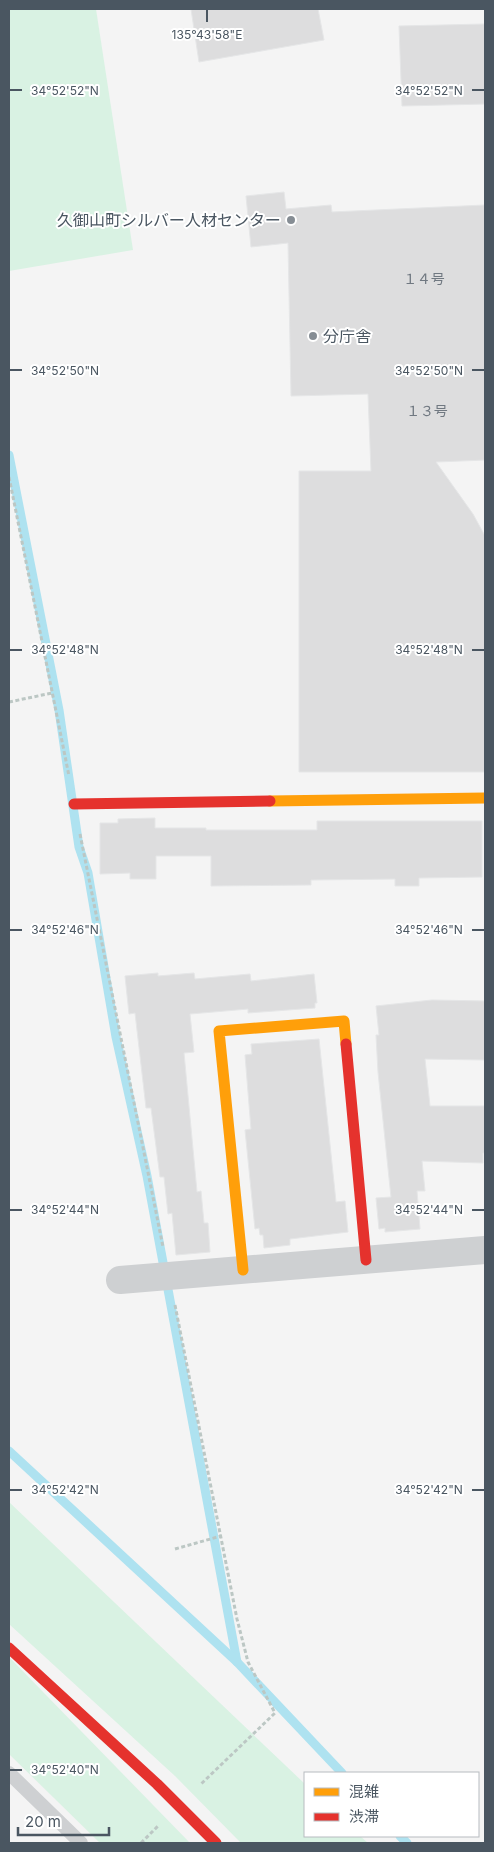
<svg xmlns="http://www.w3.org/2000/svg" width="494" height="1852" viewBox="0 0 494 1852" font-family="Inter,'Noto Sans JP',sans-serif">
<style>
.green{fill:#d9f2e3}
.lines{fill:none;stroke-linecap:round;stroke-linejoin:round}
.stream{stroke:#aee2f0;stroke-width:9}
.building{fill:#ddddde;stroke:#e5e6e7}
.path{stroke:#bcc7c4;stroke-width:3;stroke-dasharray:4 2.5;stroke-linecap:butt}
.lane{stroke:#ced0d2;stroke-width:14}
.street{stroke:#ced0d2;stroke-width:28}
.slow{stroke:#ff9f0a;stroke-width:11}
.jam{stroke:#e5322d;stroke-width:11}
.ticks{fill:none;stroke:#4a5661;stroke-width:2}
.poi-dot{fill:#868d94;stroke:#fff;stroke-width:2}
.labels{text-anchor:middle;stroke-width:4;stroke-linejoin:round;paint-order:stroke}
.number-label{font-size:14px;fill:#707881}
.poi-label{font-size:16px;fill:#4a5661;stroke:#fff;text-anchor:end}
.ticks-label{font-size:12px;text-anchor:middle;fill:#4a5661;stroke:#fff;stroke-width:4;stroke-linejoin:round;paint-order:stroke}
</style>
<rect width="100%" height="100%" fill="#f4f4f4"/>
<g class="green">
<path d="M 9,9 L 96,9 L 133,250 L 9,271 Z"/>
<path d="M 9,1502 L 305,1784 L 305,1836 L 360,1836 L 368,1843 L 241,1843 L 175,1776 L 9,1624 Z"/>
<path d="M 9,1657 L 190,1843 L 100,1843 L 9,1754 Z"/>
</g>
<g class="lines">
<g class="stream">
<path d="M 9,455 L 59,710 L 79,847 L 88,873 L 116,1037 L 147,1176 L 237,1662"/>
<path d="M 9,1451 L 237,1662 L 342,1773"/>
<path d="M 400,1836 L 407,1843"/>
</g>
</g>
<g class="building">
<path d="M 191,9 L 318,9 L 324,40 L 199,62 Z"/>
<path d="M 485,24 L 485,104 L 402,106 L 399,26 Z"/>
<path d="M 284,192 L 286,209 L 331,205 L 332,212 L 485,205 L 485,460 L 436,462 L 473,514 L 485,536 L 485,772 L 299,772 L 299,471 L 371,471 L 368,394 L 291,396 L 288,243 L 251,247 L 246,196 Z"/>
<path d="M 155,818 L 155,828 L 206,828 L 206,830 L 317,830 L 317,821 L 482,821 L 482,877 L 419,878 L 419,886 L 395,886 L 395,879 L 311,880 L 311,885 L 211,886 L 211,856 L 156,856 L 156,879 L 130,879 L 130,873 L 100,874 L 100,823 L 118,823 L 118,819 Z"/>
<path d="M 158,973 L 158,976 L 194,973 L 195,979 L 250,974 L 251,981 L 314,974 L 317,1003 L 315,1003 L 315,1008 L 248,1013 L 248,1009 L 190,1014 L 194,1052 L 184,1053 L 197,1192 L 201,1191 L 204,1223 L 208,1223 L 210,1252 L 176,1255 L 172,1213 L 168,1214 L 164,1177 L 160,1177 L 151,1108 L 146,1108 L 135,1013 L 129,1014 L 125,976 Z"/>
<path d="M 432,1000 L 485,1001 L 485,1060 L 425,1059 L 430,1106 L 485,1106 L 485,1153 L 483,1153 L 483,1163 L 422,1161 L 425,1191 L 417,1191 L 420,1229 L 385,1232 L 385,1228 L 379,1229 L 376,1198 L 391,1197 L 378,1072 L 376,1035 L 379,1035 L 376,1006 Z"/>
<path d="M 319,1039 L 336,1202 L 345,1201 L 348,1232 L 290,1239 L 290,1245 L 264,1248 L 263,1235 L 260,1235 L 259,1228 L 255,1229 L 245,1130 L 251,1129 L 245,1055 L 252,1054 L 251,1044 Z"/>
</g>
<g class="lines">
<g class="path">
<path d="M 9,477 L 69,776"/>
<path d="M 9,702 L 52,693"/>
<path d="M 80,834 L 163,1247"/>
<path d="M 175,1305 L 237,1619 L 248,1662 L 275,1713 L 200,1785"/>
<path d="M 175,1549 L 221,1536"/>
<path d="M 141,1843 L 158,1826"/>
</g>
<path class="lane" d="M 9,1773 L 81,1843"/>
<path class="street" d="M 120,1280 L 485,1250"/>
<g class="slow">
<path d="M 270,801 L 485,798"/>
<path d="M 243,1270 L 219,1031 L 344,1021 L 346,1044"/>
</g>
<g class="jam">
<path d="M 74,804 L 270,801"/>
<path d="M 346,1044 L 366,1260"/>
<path d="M 9,1648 L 157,1784 L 216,1843"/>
</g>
</g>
<path class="ticks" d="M 207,10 L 207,22M 10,90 L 22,90M 472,90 L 484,90M 10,370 L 22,370M 472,370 L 484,370M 10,650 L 22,650M 472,650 L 484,650M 10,930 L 22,930M 472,930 L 484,930M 10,1210 L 22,1210M 472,1210 L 484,1210M 10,1490 L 22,1490M 472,1490 L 484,1490M 10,1770 L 22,1770"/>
<g class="poi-dot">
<circle cx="291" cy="220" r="5"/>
<circle cx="313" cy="336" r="5"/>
</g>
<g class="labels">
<g class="number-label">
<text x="424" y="284">１４号</text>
<text x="427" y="416">１３号</text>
</g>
<g class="poi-label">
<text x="281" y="226">久御山町シルバー人材センター</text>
<text x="323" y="342" text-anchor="start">分庁舎</text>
</g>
</g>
<g class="ticks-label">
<text x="207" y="39">135°43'58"E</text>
<text x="65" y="95">34°52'52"N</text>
<text x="429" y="95">34°52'52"N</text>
<text x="65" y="375">34°52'50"N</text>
<text x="429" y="375">34°52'50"N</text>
<text x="65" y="654">34°52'48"N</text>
<text x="429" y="654">34°52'48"N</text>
<text x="65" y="934">34°52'46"N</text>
<text x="429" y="934">34°52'46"N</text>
<text x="65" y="1214">34°52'44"N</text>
<text x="429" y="1214">34°52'44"N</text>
<text x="65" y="1494">34°52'42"N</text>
<text x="429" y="1494">34°52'42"N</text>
<text x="65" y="1774">34°52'40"N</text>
</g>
<rect width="494" height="1852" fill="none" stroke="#4a5661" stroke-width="20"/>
<rect x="304" y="1772" width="175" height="65" fill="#ffffff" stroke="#b7bbc0"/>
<rect x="314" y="1788" width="25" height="8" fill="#ff9f0a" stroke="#b7bbc0"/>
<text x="349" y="1797" font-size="15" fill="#4a5661">混雑</text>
<rect x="314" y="1813" width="25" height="8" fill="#e5322d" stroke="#b7bbc0"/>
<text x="349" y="1822" font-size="15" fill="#4a5661">渋滞</text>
<path d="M18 1827v8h91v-8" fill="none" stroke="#4a5661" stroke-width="2.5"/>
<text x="25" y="1827" font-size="15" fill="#4a5661" stroke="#ffffff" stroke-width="4" paint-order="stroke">20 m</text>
</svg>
